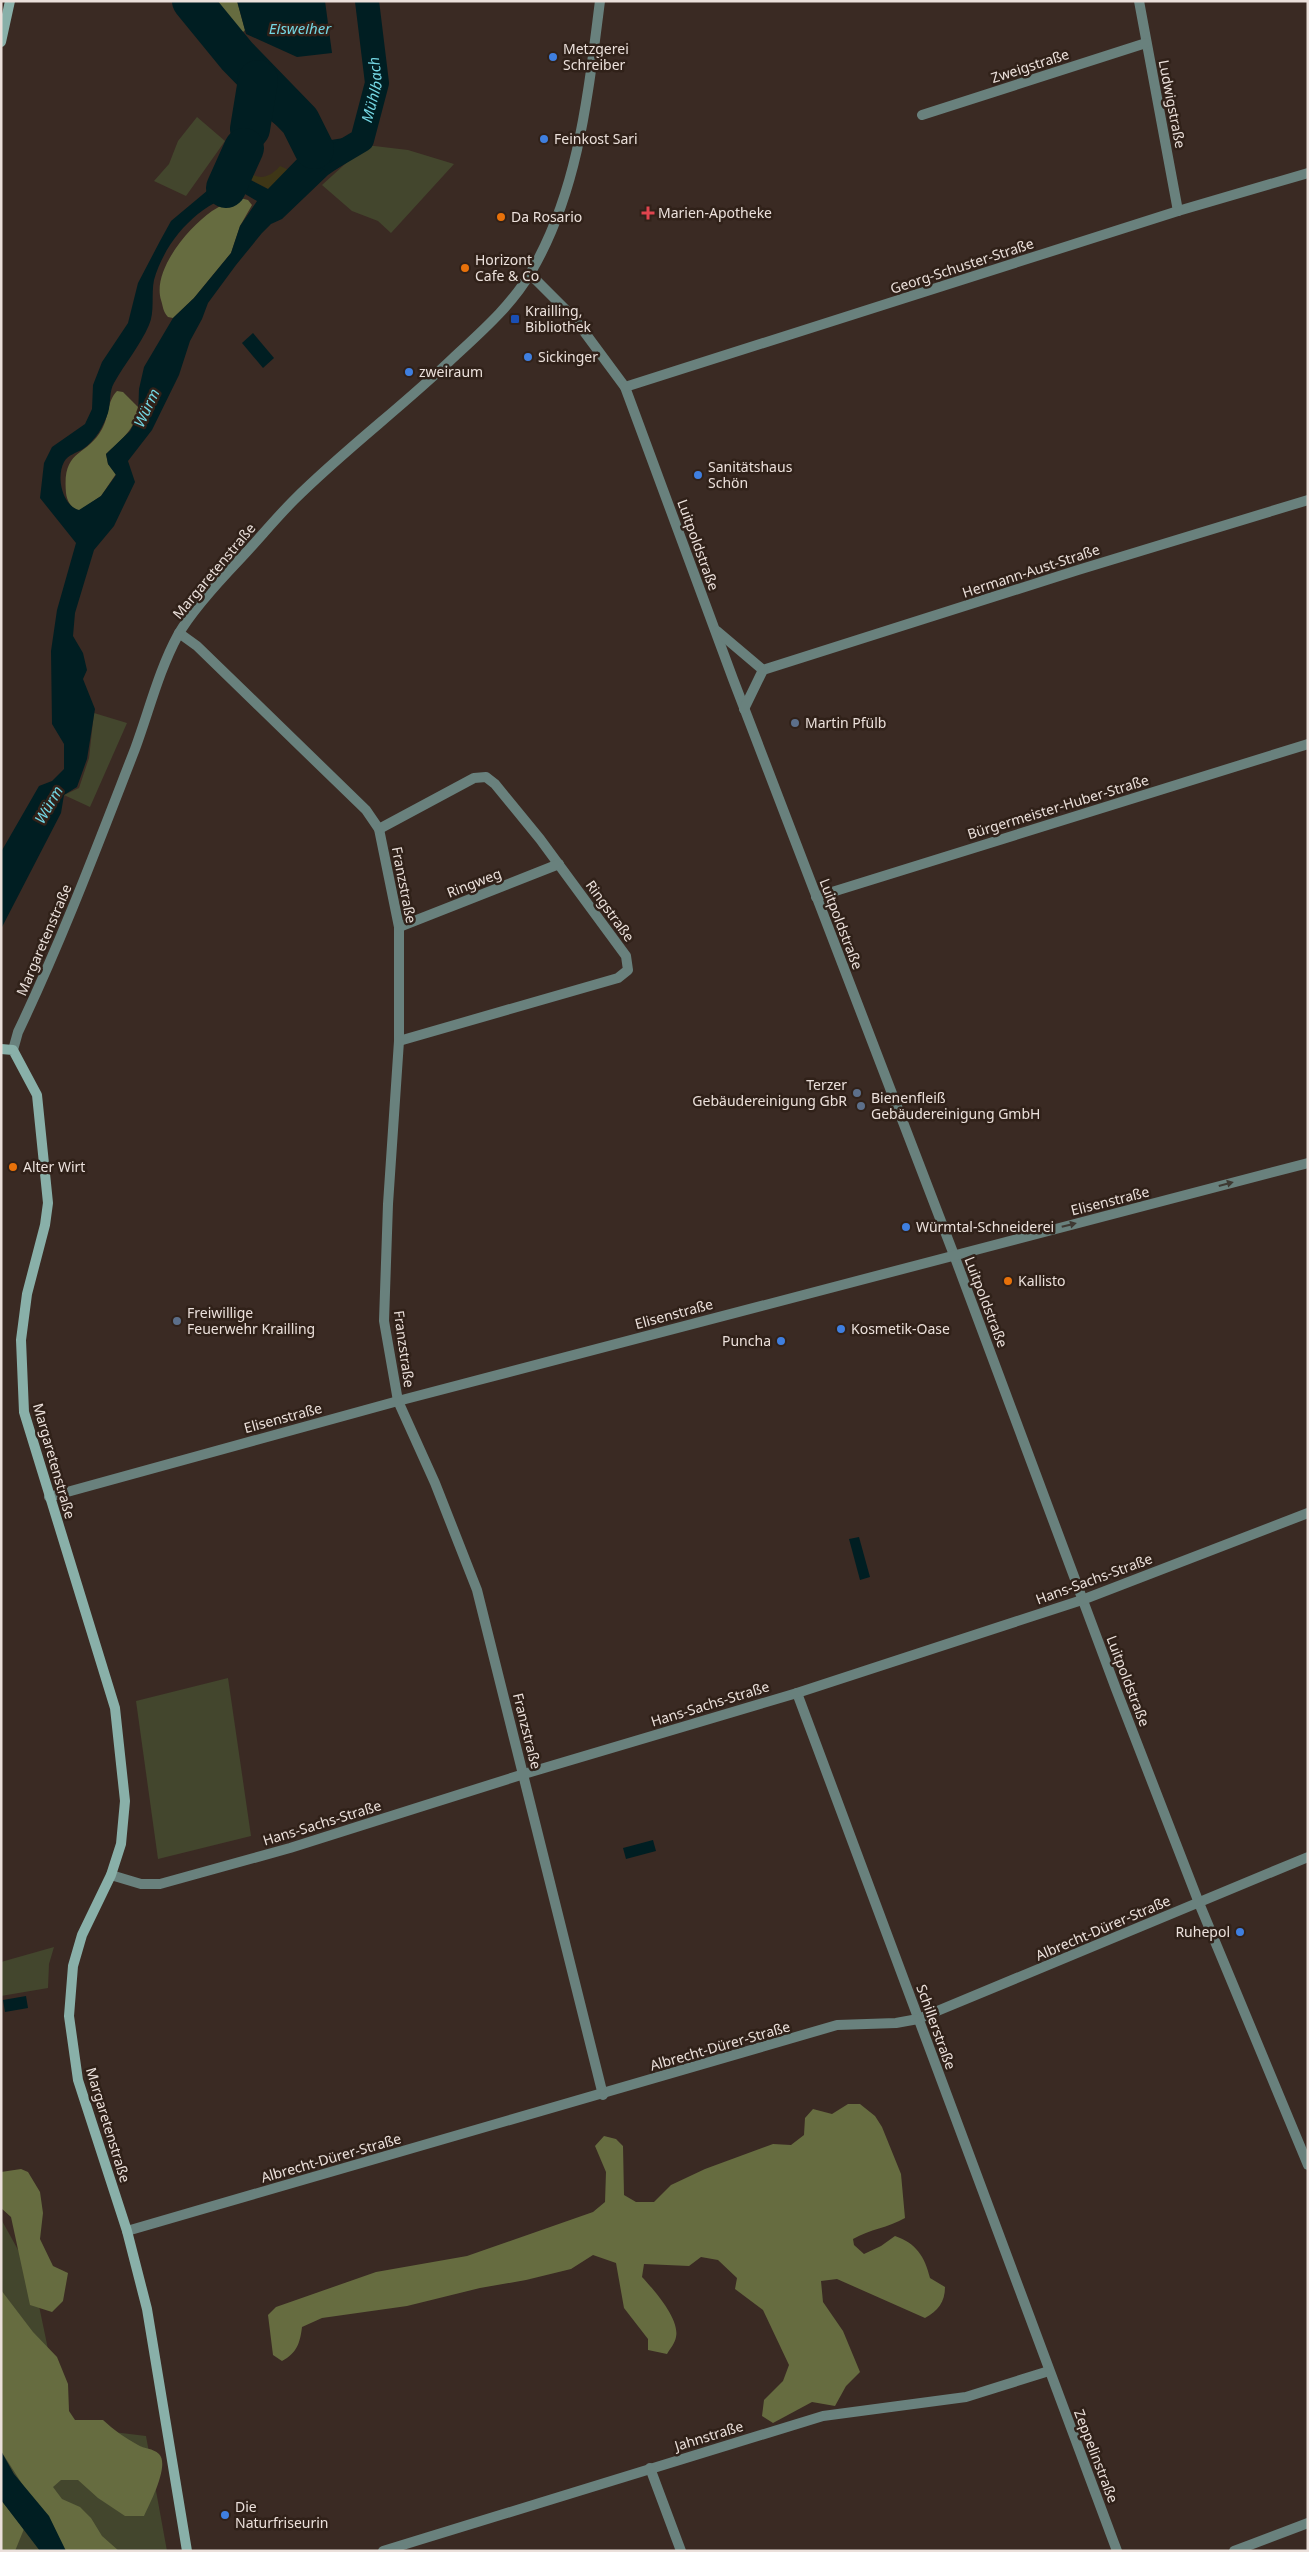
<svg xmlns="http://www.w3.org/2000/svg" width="1309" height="2552" viewBox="0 0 1309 2552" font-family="'Noto Sans',sans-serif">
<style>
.green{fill:#43462d}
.forest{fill:#666c40}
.sand{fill:#3e3616}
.water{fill:#001e22;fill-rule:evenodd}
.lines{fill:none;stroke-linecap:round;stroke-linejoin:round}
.canal{stroke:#001e22;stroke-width:24}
.river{stroke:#001e22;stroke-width:40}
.street{stroke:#69817d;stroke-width:10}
.secondary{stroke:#89b0a9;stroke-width:10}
.oneway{fill:#3e3932}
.shop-dot{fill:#3f7fe0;stroke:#302119;stroke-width:2}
.health-dot{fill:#e0444e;stroke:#302119;stroke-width:2}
.food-dot{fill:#e8710a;stroke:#302119;stroke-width:2}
.transit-dot{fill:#1a4fb4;stroke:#302119;stroke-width:2}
.service-dot{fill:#5c6f8a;stroke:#302119;stroke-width:2}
.labels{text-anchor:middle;stroke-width:5;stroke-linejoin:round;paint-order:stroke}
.poi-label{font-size:14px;fill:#ebe0db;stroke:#302119;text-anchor:start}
.street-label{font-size:14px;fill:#ebe0db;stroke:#302119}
.water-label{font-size:15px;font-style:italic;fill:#74d7e4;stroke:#302119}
</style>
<rect width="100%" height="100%" fill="#3a2a23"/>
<g class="green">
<path d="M 197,117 L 225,141 L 186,196 L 154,181 L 169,164 L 178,141 Z"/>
<path d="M 366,145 L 408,150 L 454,164 L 391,233 L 378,221 L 352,211 L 322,185 Z"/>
<path d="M 94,713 L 127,723 L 90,807 L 64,795 L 79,788 L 89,758 Z"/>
<path d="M 228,1678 L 251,1836 L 158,1859 L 136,1701 Z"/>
<path d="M 54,1947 L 49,1964 L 48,1988 L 1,1996 L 1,1962 Z"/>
<path d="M 1,2219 L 33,2277 L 64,2426 L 146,2436 L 167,2551 L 1,2551 Z"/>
</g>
<g class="forest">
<path d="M 203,1 L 237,1 L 245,30 L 236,39 L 224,36 L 207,15 Z"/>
<path d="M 240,198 L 248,200 L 252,205 L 240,226 L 231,253 L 194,298 L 173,318 L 168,317 C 163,312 163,306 161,300 C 152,270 189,227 212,211 C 221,205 230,202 240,198 Z"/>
<path d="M 117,391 L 123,392 L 138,407 C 137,428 120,441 106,454 L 108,464 L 116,474 L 101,496 L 79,511 C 71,508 67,501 66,493 C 62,448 86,458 102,429 C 109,417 107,401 117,391 Z"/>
<path d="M 848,2104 L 860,2104 L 875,2116 L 882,2127 L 901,2174 L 905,2218 C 888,2228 870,2229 853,2239 L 854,2245 L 864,2254 L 881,2246 L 895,2236 C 916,2243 925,2257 930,2278 L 945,2287 C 945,2302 938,2311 925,2318 L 837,2279 L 821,2281 L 823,2302 L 843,2331 L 860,2372 L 846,2386 L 835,2406 L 812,2402 L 773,2423 L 762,2416 L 764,2400 L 783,2381 L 789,2365 L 763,2310 L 735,2289 L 737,2278 L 718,2260 L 701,2257 L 689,2266 L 644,2264 L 642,2277 C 654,2290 680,2319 676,2337 C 675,2343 670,2349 667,2354 L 648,2350 L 648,2339 L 624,2308 L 616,2263 L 593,2255 L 571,2269 L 526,2280 L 480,2288 L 407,2306 L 322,2318 L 302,2327 C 300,2343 297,2353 282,2361 L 273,2355 L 268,2315 L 276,2307 L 376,2272 L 467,2256 L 593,2212 L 605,2202 L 606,2172 L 595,2146 L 604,2136 L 616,2139 L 623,2146 L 624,2195 L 636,2202 L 654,2202 L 671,2185 L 705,2169 L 773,2144 L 791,2145 L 804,2135 L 805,2118 L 813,2109 L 832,2114 Z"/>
<path d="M 21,2169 L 28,2172 L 40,2192 L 43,2213 L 40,2239 L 53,2266 L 68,2273 L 63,2301 L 52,2312 L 30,2305 L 11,2217 L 1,2208 L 1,2172 Z"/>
<path d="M 1,2290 L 33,2332 L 57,2357 L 68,2384 L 69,2411 L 75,2420 L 103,2420 C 114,2430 125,2438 138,2445 C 144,2449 153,2448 159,2454 C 170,2465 150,2503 144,2516 L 125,2516 L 98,2498 L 78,2480 L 61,2480 L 53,2487 L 62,2499 L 80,2507 L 91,2518 L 102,2536 L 119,2551 L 65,2551 L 1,2451 Z"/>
<path d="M 1,2500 L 24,2529 L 15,2551 L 1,2551 Z"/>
</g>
<path class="sand" d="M 244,148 L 248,149 L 242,163 C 253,181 267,181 280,166 L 289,170 L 268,189 L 239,174 L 236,166 Z"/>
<g class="water">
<path d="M 237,1 L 325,1 L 332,53 L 297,57 L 246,34 Z"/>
<path d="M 290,98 L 316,121 L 331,140 L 350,137 L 359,147 L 351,159 L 328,175 L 282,219 L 271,224 L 262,233 L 236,265 L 208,303 L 202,319 L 190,341 L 179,375 L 152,430 L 128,461 L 135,482 L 114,526 L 94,550 L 75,613 L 73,636 L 83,653 L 87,670 L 83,679 L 95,709 L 87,759 L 77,787 L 64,795 L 61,813 L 1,929 L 1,852 L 39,786 L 52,781 L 64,769 L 64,744 L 52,724 L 51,651 L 57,610 L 76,543 L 40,498 L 44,463 L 52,447 L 85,424 L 92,409 L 93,385 L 102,362 L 128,323 L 138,283 L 160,241 L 171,221 L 214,185 L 230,166 L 238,167 L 239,174 L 268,189 L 301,155 L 288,134 L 271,121 L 278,108 ZM 245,194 L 257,201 L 240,226 L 231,253 L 194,298 L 173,318 L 144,367 L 139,389 L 138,416 L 130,431 L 106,454 L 108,464 L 116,475 L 101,496 L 79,510 C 62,505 56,477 64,462 C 68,455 76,453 83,449 C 96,440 103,427 108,413 C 111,403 109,391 114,383 C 125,363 140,346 149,325 C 155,312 151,294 154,280 C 165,240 203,197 245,194 Z"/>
<path d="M 253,333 L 274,358 L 263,368 L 242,343 Z"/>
<path d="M 859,1537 L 870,1577 L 860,1580 L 849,1539 Z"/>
<path d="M 653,1840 L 656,1851 L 626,1859 L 623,1848 Z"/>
<path d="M 26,1996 L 28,2008 L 5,2012 L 3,2000 Z"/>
<path d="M 1,2451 L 14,2474 L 49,2516 L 66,2551 L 40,2551 L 1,2500 Z"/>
</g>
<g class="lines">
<path class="canal" id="s1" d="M 330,159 L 362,140 L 377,83 L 367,1"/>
<g class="river">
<path d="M 192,1 L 237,56 L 300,121 L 314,149"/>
<path d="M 250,129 L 258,80"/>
<path d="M 226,188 L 244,148"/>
</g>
<g class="street">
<path d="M 1139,1 L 1178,211"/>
<path d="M 922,115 L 1146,43"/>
<path d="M 530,274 L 574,318 L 625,387 L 733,679 L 954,1255 L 1116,1689 L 1199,1903 L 1308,2165"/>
<path d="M 625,387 L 1178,211 L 1308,173"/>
<path d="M 717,631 L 763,670 L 1078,570 L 1308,500"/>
<path d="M 179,633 L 197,646 L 366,810 L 379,829 L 399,927 L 399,1041 L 388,1204 L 384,1321 L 398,1401 L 435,1483 L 477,1590 L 603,2095"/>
<path d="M 744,709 L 763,670"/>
<path d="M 379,829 L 474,778 L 486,777 L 495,784 L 540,839 L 626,956 L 628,970 L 618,978 L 399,1041"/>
<path d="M 816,897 L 1308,744"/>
<path d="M 399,927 L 559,864"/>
<path d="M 13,1050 L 18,1032 C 62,940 98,844 135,749 C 149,711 159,670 178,635 C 192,610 220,580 240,559 C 258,540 275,519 294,500 C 344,450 402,407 453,358 C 481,332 512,305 531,272 C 579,190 588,94 600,1"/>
<path d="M 49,1497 L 398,1401 L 1308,1163"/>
<path d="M 797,1693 L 1117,2551"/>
<path d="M 111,1875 L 141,1884 L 160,1884 L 290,1848 L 524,1774 L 797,1693 L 1082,1600 L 1308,1513"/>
<path d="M 127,2231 L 837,2025 L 896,2023 L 918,2019 L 1308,1857"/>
<path d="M 650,2468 L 681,2551"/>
<path d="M 383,2551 L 823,2416 L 966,2397 L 1049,2371"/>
<path d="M 1234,2551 L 1308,2523"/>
</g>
<g class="secondary">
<path d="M 1,42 L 10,1"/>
<path d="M 1,1049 L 13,1050 L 37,1095 L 48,1203 L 45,1225 L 27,1294 L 21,1340 L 24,1412 L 115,1708 L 125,1801 L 121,1844 L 111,1875 L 82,1935 L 73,1966 L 69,2016 L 78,2080 L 127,2231 L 147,2309 L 187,2551"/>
</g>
</g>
<defs><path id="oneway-solid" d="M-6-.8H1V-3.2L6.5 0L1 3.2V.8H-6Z" transform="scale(1.25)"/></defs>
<g class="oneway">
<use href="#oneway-solid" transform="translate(1226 1184) rotate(-15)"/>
<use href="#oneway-solid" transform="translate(1069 1225) rotate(-14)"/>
</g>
<g class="shop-dot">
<circle cx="553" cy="57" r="5"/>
<circle cx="544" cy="139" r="5"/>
<circle cx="528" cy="357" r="5"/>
<circle cx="409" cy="372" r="5"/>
<circle cx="698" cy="475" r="5"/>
<circle cx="906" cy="1227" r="5"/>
<circle cx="841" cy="1329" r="5"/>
<circle cx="781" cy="1341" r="5"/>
<circle cx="1240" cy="1932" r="5"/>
<circle cx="225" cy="2515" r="5"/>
</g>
<path class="health-dot" d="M645.5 205.5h5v5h5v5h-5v5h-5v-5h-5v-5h5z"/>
<g class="food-dot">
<circle cx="501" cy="217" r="5"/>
<circle cx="465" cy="268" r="5"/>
<circle cx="13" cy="1167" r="5"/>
<circle cx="1008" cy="1281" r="5"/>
</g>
<rect class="transit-dot" x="510" y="314" width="10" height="10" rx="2.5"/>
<g class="service-dot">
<circle cx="795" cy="723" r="5"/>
<circle cx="857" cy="1093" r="5"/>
<circle cx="861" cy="1106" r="5"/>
<circle cx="177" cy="1321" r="5"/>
</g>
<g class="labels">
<g class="poi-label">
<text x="563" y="54">Metzgerei<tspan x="563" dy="16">Schreiber</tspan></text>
<text x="554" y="144">Feinkost Sari</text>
<text x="658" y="218">Marien-Apotheke</text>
<text x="511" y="222">Da Rosario</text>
<text x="475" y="265">Horizont<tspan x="475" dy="16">Cafe &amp; Co</tspan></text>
<text x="525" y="316">Krailling,<tspan x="525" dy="16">Bibliothek</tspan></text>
<text x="538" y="362">Sickinger</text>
<text x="419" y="377">zweiraum</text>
<text x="708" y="472">Sanitätshaus<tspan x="708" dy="16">Schön</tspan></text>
<text x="805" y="728">Martin Pfülb</text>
<text x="847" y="1090" text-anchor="end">Terzer<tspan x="847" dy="16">Gebäudereinigung GbR</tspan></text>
<text x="871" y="1103">Bienenfleiß<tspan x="871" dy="16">Gebäudereinigung GmbH</tspan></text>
<text x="23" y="1172">Alter Wirt</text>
<text x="916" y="1232">Würmtal-Schneiderei</text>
<text x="1018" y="1286">Kallisto</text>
<text x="187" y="1318">Freiwillige<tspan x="187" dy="16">Feuerwehr Krailling</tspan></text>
<text x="851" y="1334">Kosmetik-Oase</text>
<text x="771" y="1346" text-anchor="end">Puncha</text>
<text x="1230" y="1937" text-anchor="end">Ruhepol</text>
<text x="235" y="2512">Die<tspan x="235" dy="16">Naturfriseurin</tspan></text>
</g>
<g class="street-label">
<text transform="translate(1030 66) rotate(-18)" y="5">Zweigstraße</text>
<text transform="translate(1172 104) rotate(79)" y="5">Ludwigstraße</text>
<text transform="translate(962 266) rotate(-18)" y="5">Georg-Schuster-Straße</text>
<text transform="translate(698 545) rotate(70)" y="5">Luitpoldstraße</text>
<text transform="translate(214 571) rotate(-50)" y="5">Margaretenstraße</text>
<text transform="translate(1031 571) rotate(-18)" y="5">Hermann-Aust-Straße</text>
<text transform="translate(1058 807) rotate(-17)" y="5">Bürgermeister-Huber-Straße</text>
<text transform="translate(474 883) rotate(-21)" y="5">Ringweg</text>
<text transform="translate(404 885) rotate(79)" y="5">Franzstraße</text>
<text transform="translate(610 911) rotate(54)" y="5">Ringstraße</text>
<text transform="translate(841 924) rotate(69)" y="5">Luitpoldstraße</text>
<text transform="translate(44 940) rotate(-67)" y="5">Margaretenstraße</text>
<text transform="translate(1110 1201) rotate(-14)" y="5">Elisenstraße</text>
<text transform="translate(986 1302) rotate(69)" y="5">Luitpoldstraße</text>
<text transform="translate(674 1314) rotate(-15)" y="5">Elisenstraße</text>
<text transform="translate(404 1349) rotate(82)" y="5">Franzstraße</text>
<text transform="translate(283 1418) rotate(-15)" y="5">Elisenstraße</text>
<text transform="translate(54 1461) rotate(74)" y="5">Margaretenstraße</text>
<text transform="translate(1094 1579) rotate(-20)" y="5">Hans-Sachs-Straße</text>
<text transform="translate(1128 1681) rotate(69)" y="5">Luitpoldstraße</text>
<text transform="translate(710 1704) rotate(-17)" y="5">Hans-Sachs-Straße</text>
<text transform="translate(527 1731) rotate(76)" y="5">Franzstraße</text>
<text transform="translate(322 1823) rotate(-17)" y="5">Hans-Sachs-Straße</text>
<text transform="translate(1103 1928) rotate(-23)" y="5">Albrecht-Dürer-Straße</text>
<text transform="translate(936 2027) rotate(70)" y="5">Schillerstraße</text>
<text transform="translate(720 2046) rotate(-16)" y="5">Albrecht-Dürer-Straße</text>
<text transform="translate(108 2125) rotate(73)" y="5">Margaretenstraße</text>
<text transform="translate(331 2158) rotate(-16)" y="5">Albrecht-Dürer-Straße</text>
<text transform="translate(709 2436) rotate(-17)" y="5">Jahnstraße</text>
<text transform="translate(1096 2456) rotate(69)" y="5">Zeppelinstraße</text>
</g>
<g class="water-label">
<text x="300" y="34">Eisweiher</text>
<text dy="5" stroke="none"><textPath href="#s1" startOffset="89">Mühlbach</textPath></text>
<text transform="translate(147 408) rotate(-65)" y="5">Würm</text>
<text transform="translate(49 805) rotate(-60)" y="5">Würm</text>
</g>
</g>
<rect width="1309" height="2552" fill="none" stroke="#ebe0db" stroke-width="5"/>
</svg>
